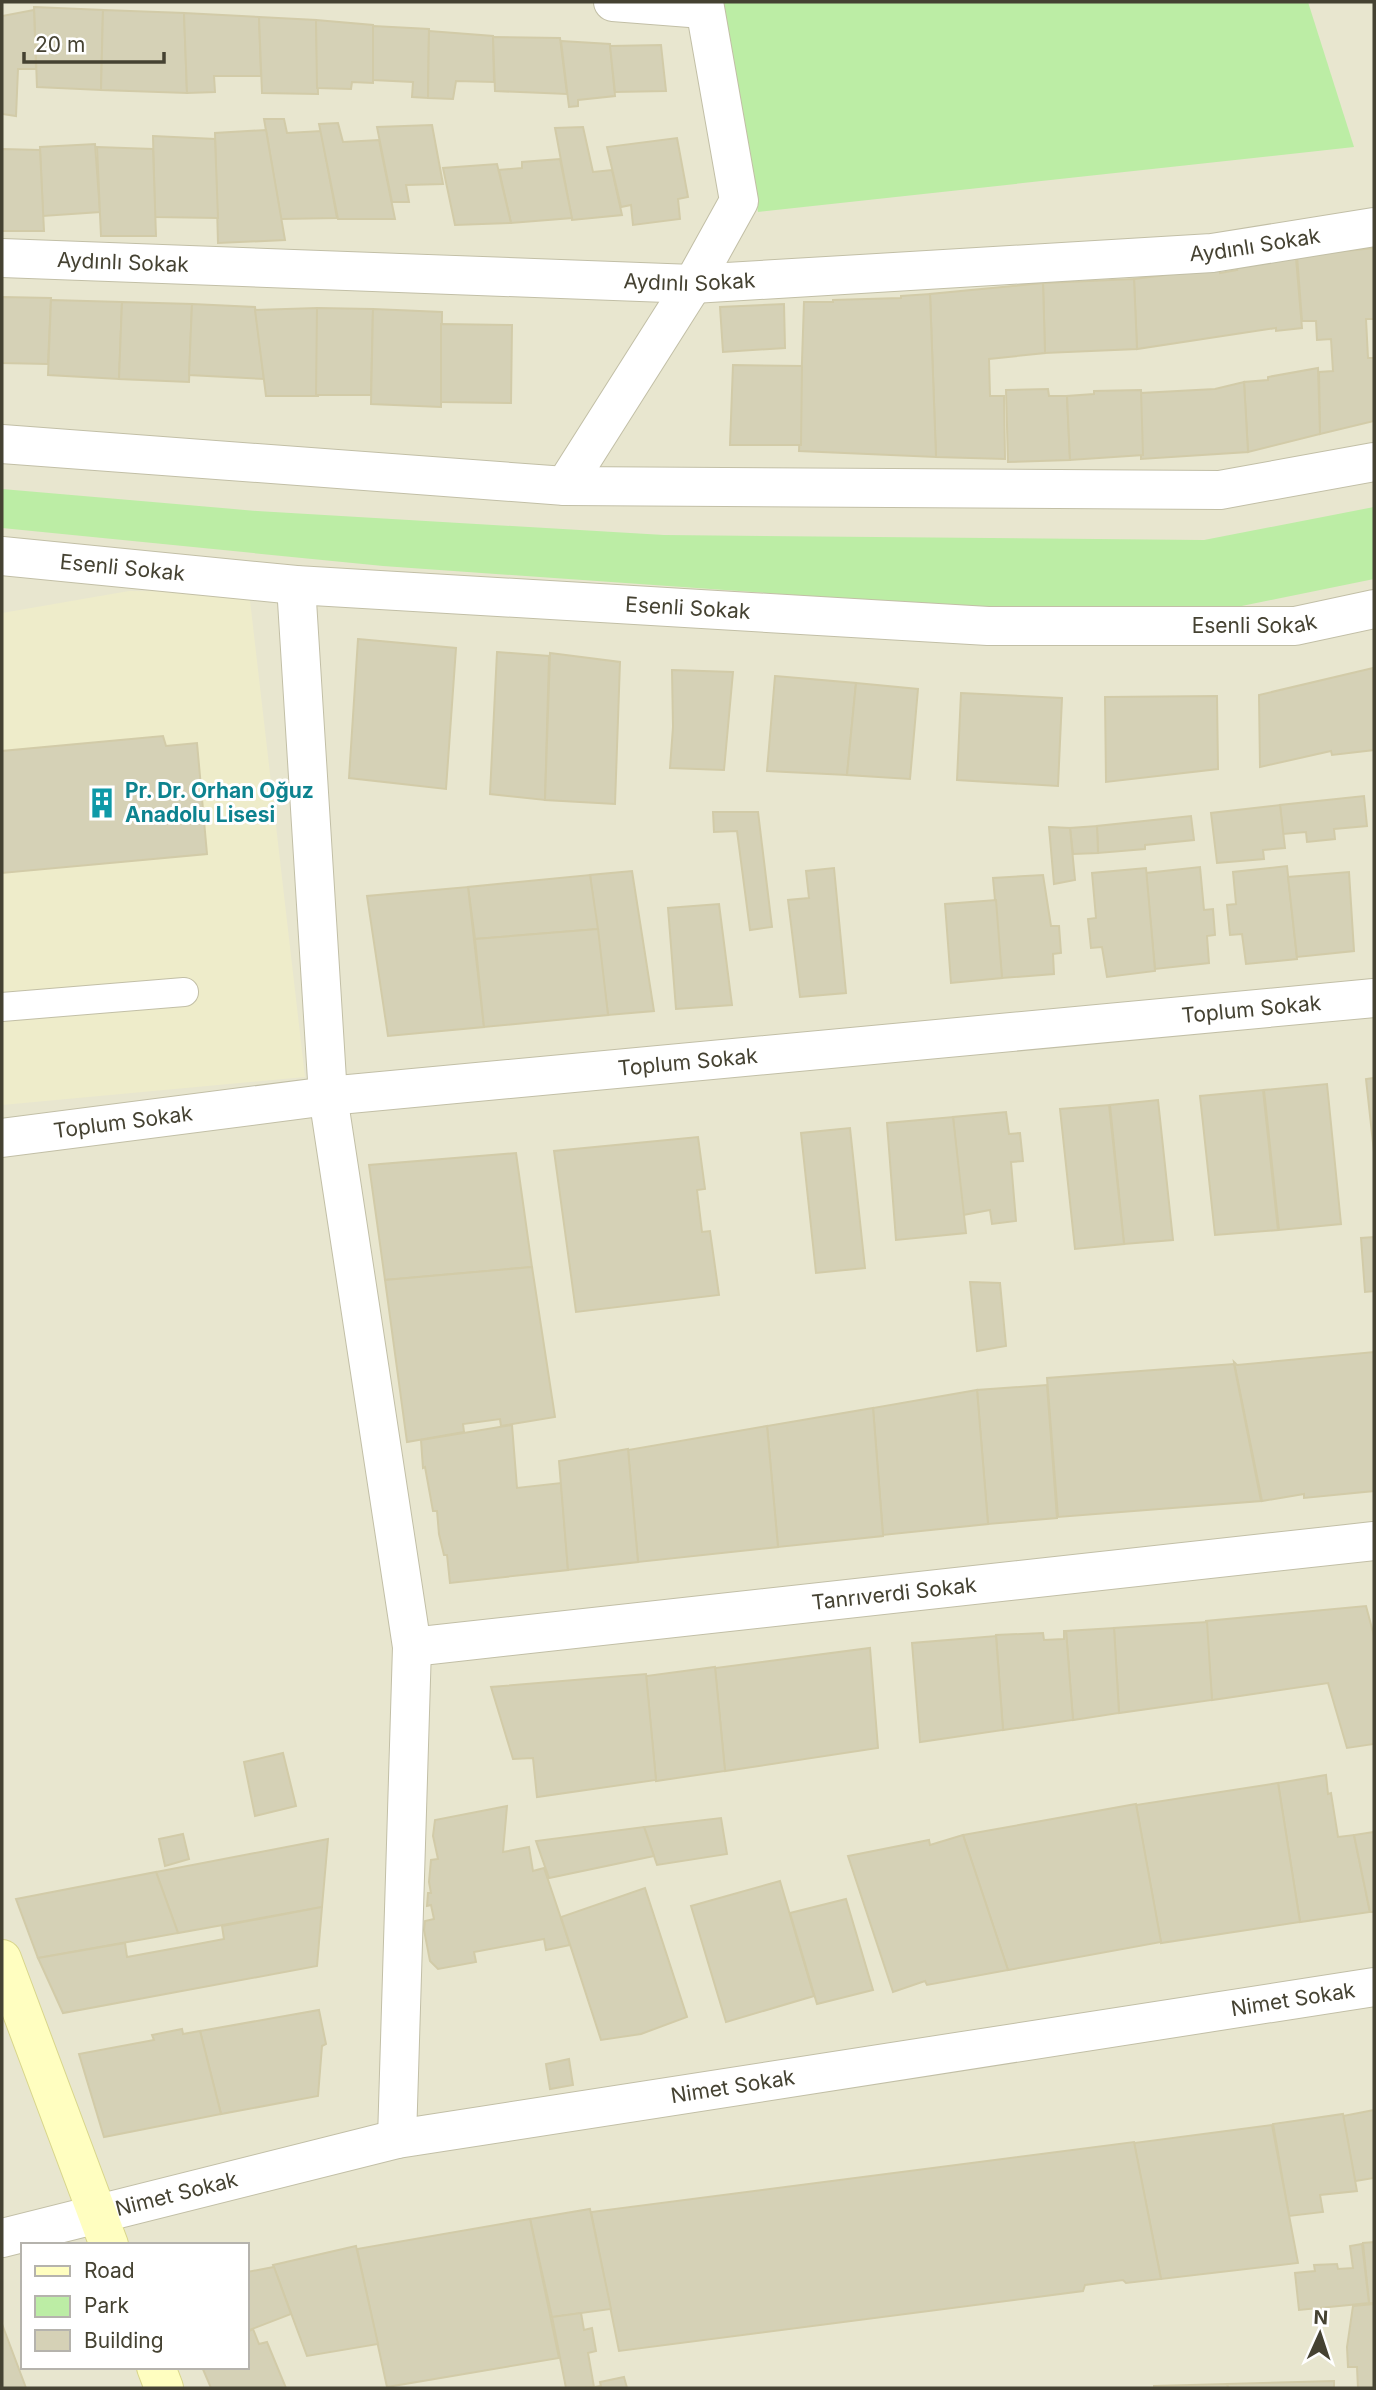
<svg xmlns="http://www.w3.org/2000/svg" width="1376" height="2390" viewBox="0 0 1376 2390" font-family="Inter,sans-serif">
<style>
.residential{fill:#e8e6cf;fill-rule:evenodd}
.education{fill:#eeecca}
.green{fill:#bceda5}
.building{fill:#d5d1b6;stroke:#d2cba8;stroke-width:2}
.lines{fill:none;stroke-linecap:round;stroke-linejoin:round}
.service-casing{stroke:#c2bfa6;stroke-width:30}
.minor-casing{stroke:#c2bfa6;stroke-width:40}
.secondary-casing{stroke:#d9d68b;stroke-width:40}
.service{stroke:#fff;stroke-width:28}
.minor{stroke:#fff;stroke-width:38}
.secondary{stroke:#fffec0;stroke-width:38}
.labels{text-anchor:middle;stroke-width:6;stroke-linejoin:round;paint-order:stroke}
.street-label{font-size:21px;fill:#454232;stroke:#fff}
.culture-label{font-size:21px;font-weight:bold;fill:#0d838f;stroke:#fff;text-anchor:start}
</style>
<rect width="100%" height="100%" fill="#f3f2e2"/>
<path class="residential" d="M 2,2 L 1374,2 L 1374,2388 L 2,2388 ZM 23,2245 L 247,2245 L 247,2367 L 23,2367 Z"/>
<path class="education" d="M 129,591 L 249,592 L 305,1077 L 2,1105 L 2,613 Z"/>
<g class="green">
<path d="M 722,2 L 1308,2 L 1354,147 L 758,212 Z"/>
<path d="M 2,489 L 257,511 L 664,535 L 1204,540 L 1374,507 L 1374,579 L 1232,608 L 995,609 L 383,566 L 2,528 Z"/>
</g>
<g class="building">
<path d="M 34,7 L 103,10 L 101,90 L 37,87 Z"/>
<path d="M 34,10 L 36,69 L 18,69 L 16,116 L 2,114 L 2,16 Z"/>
<path d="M 103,10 L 184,13 L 187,93 L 101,90 Z"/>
<path d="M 184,13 L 259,17 L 261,76 L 214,76 L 215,92 L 187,93 Z"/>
<path d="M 259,17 L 316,20 L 318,94 L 262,93 Z"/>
<path d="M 316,20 L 373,25 L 373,83 L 352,82 L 351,89 L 317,88 Z"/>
<path d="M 373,26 L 429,29 L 428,98 L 412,97 L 413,82 L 373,80 Z"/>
<path d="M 429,31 L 493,36 L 494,82 L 456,81 L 453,99 L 428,98 Z"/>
<path d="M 493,37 L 560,38 L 567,94 L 495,91 Z"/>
<path d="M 561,41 L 610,44 L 615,96 L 578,100 L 578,106 L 569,107 Z"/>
<path d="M 661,45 L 666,91 L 615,92 L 610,46 Z"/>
<path d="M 264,119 L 284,119 L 287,133 L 321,131 L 337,218 L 281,219 Z"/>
<path d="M 338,123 L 343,142 L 379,140 L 395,219 L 338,219 L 319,124 Z"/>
<path d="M 432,125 L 443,184 L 406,185 L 409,202 L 392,202 L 377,127 Z"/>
<path d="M 583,127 L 593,172 L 612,170 L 622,215 L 572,220 L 555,128 Z"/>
<path d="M 266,130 L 285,240 L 218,243 L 215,133 Z"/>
<path d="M 153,136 L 215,139 L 218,218 L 155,217 Z"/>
<path d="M 677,138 L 688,197 L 678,199 L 680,219 L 633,225 L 631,205 L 621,207 L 607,147 Z"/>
<path d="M 95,144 L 100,212 L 43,216 L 40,147 Z"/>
<path d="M 97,147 L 153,149 L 156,236 L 101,236 Z"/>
<path d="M 2,149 L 40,150 L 44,231 L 2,231 Z"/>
<path d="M 560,159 L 572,218 L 511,223 L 499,170 L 522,168 L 522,162 Z"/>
<path d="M 497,164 L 511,223 L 455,225 L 443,168 Z"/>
<path d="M 1374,248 L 1374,319 L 1366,319 L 1368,358 L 1374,358 L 1374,421 L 1320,434 L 1319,372 L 1333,371 L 1331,339 L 1317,340 L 1316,321 L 1302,321 L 1297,256 Z"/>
<path d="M 1296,258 L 1302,328 L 1276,331 L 1276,328 L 1137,349 L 1134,279 L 1220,268 L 1220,273 L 1237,270 L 1235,265 Z"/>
<path d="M 1134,279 L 1137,349 L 1045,353 L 1043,283 Z"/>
<path d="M 1043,283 L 1045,353 L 989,359 L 990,396 L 1004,396 L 1005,459 L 936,457 L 930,294 Z"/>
<path d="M 930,294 L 936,457 L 799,451 L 804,302 L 833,302 L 833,300 L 901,298 L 901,296 Z"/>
<path d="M 2,297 L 51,298 L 48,364 L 2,363 Z"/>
<path d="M 51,300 L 122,302 L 119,379 L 48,375 Z"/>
<path d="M 122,302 L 192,304 L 189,382 L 119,379 Z"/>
<path d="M 192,304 L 255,307 L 264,379 L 189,375 Z"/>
<path d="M 784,304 L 785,348 L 723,352 L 720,307 Z"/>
<path d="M 317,308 L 318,396 L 266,396 L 255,310 Z"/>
<path d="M 317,308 L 373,309 L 371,395 L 316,395 Z"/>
<path d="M 373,309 L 442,312 L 441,407 L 371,404 Z"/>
<path d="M 441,324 L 512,325 L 511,403 L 441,402 Z"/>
<path d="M 733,365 L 802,366 L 801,445 L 730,445 Z"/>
<path d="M 1318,368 L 1320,434 L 1248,452 L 1244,382 L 1268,380 L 1268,377 Z"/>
<path d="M 1244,382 L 1248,452 L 1141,459 L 1141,393 L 1215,389 Z"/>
<path d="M 1048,389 L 1049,396 L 1067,396 L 1070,460 L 1008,462 L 1006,390 Z"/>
<path d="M 1141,390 L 1143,455 L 1070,460 L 1067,396 L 1094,394 L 1094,391 Z"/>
<path d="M 358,639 L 456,648 L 446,789 L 349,778 Z"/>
<path d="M 497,652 L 549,656 L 545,800 L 490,794 Z"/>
<path d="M 550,653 L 620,662 L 615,804 L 545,800 Z"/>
<path d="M 1373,668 L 1374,750 L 1332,755 L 1331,751 L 1260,767 L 1259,695 Z"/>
<path d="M 672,670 L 733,672 L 724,770 L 670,768 L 673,727 Z"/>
<path d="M 775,676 L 856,683 L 847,775 L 767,771 Z"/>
<path d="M 856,683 L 918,689 L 910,779 L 847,775 Z"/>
<path d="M 961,693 L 1062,698 L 1058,786 L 957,780 Z"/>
<path d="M 1217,696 L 1218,769 L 1106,782 L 1105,697 Z"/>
<path d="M 163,736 L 166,746 L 197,743 L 207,854 L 2,873 L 2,751 Z"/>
<path d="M 1364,796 L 1367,826 L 1334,829 L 1335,839 L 1307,842 L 1306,832 L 1283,834 L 1280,805 Z"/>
<path d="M 1280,805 L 1285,848 L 1263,850 L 1264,859 L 1217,863 L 1211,813 Z"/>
<path d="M 713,812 L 758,812 L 772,927 L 750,930 L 737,831 L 714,832 Z"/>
<path d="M 1191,816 L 1194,840 L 1145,845 L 1145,849 L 1098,853 L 1097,826 Z"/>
<path d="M 1097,826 L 1098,853 L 1073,854 L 1070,828 Z"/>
<path d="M 1049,827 L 1070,828 L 1075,880 L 1054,884 Z"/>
<path d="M 1287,866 L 1297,959 L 1246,964 L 1242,934 L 1230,935 L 1227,905 L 1236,904 L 1233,872 Z"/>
<path d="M 1200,867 L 1204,910 L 1213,909 L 1215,935 L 1207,936 L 1209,963 L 1155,969 L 1146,873 Z"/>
<path d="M 834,868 L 846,993 L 800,997 L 788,900 L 809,898 L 806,871 Z"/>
<path d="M 1146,868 L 1155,971 L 1107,977 L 1102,947 L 1091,948 L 1088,919 L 1096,918 L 1092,873 Z"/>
<path d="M 632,871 L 654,1011 L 608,1015 L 590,875 Z"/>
<path d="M 1349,872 L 1354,951 L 1297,957 L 1288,877 Z"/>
<path d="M 590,875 L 598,929 L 475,939 L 468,887 Z"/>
<path d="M 1043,875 L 1051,926 L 1059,926 L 1061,953 L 1053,954 L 1054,974 L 1002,978 L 993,878 Z"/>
<path d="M 468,887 L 484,1027 L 388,1036 L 367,896 Z"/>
<path d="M 996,900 L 1002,978 L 951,983 L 945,904 Z"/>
<path d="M 719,904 L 732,1005 L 676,1009 L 668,908 Z"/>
<path d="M 598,929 L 608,1015 L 484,1027 L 475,939 Z"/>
<path d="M 1374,1078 L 1374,1152 L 1366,1079 Z"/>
<path d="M 1327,1084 L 1341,1224 L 1279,1230 L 1264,1090 Z"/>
<path d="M 1263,1090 L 1278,1230 L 1215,1235 L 1200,1096 Z"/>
<path d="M 1158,1100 L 1173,1240 L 1124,1244 L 1110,1105 Z"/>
<path d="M 1109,1105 L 1124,1244 L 1075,1249 L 1060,1109 Z"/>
<path d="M 1006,1112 L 1009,1134 L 1020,1133 L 1023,1161 L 1011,1162 L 1016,1221 L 992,1224 L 990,1210 L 963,1215 L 953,1117 Z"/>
<path d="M 953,1117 L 966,1233 L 896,1240 L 887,1123 Z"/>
<path d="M 850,1128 L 865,1268 L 816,1273 L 801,1133 Z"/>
<path d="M 698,1137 L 705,1189 L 697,1190 L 702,1232 L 710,1231 L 719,1295 L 576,1312 L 554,1151 Z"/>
<path d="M 516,1153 L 532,1267 L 385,1280 L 369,1165 Z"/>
<path d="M 1374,1237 L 1374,1291 L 1365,1292 L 1361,1238 Z"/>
<path d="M 532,1267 L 555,1417 L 501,1426 L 500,1419 L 463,1424 L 464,1432 L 407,1442 L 385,1280 Z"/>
<path d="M 970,1282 L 1000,1283 L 1006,1346 L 977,1351 Z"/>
<path d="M 1374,1352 L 1374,1491 L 1304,1498 L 1304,1494 L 1262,1501 L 1234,1362 L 1237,1365 Z"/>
<path d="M 1234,1364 L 1261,1501 L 1058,1517 L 1047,1378 Z"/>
<path d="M 1047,1385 L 1057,1518 L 988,1524 L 977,1390 Z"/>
<path d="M 977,1390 L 988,1524 L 883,1535 L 873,1408 Z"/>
<path d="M 873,1408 L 883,1536 L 778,1547 L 767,1426 Z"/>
<path d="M 512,1425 L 517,1488 L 561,1483 L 568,1570 L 450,1583 L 447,1555 L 444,1555 L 439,1534 L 437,1511 L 433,1511 L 425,1467 L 423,1468 L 421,1440 Z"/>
<path d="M 767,1426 L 778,1547 L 638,1562 L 628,1450 Z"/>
<path d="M 628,1449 L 638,1562 L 568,1570 L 559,1461 Z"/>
<path d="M 1366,1606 L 1374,1636 L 1374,1744 L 1347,1748 L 1328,1683 L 1212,1700 L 1206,1621 Z"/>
<path d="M 1207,1622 L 1212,1700 L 1119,1713 L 1114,1628 Z"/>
<path d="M 1114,1628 L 1119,1713 L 1073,1720 L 1066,1631 Z"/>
<path d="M 1064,1631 L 1066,1631 L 1073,1720 L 1003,1730 L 996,1635 L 1043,1633 L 1044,1640 L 1064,1639 Z"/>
<path d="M 996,1636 L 1003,1730 L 920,1742 L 912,1643 Z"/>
<path d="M 870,1648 L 878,1748 L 725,1771 L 715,1668 Z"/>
<path d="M 715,1667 L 725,1771 L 656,1781 L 646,1676 Z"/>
<path d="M 646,1674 L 656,1780 L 537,1797 L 533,1758 L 513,1759 L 491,1687 Z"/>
<path d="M 283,1753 L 296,1806 L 255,1816 L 244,1762 Z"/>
<path d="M 1326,1775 L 1328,1794 L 1331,1793 L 1338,1837 L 1354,1835 L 1370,1912 L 1300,1922 L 1278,1783 Z"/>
<path d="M 1278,1783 L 1300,1922 L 1161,1943 L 1136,1805 Z"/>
<path d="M 1136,1804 L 1161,1942 L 1008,1970 L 963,1835 Z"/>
<path d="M 507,1806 L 503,1852 L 529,1847 L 533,1871 L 544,1868 L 570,1945 L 546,1950 L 544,1939 L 474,1952 L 476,1962 L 438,1969 L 430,1961 L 424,1930 L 425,1921 L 434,1919 L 431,1905 L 427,1906 L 428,1893 L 431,1893 L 429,1882 L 431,1860 L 438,1859 L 433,1836 L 435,1820 Z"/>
<path d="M 721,1818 L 727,1854 L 657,1865 L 644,1827 Z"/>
<path d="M 644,1827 L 654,1856 L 549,1878 L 536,1841 Z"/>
<path d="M 1374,1832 L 1374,1912 L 1370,1912 L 1354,1835 Z"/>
<path d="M 183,1834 L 189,1859 L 165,1866 L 159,1839 Z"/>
<path d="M 963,1835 L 1008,1970 L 927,1985 L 925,1981 L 893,1992 L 848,1856 L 929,1840 L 930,1845 Z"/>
<path d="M 328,1839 L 322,1907 L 178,1933 L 156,1872 Z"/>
<path d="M 156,1872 L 178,1933 L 38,1958 L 16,1899 Z"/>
<path d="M 780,1881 L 814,1996 L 726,2022 L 691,1906 Z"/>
<path d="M 645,1888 L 687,2017 L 641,2034 L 601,2040 L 561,1917 Z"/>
<path d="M 846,1899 L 873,1990 L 817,2004 L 790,1913 Z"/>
<path d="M 322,1907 L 317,1966 L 63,2013 L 38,1958 L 125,1943 L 127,1957 L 187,1946 L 224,1939 L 222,1926 Z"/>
<path d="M 319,2010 L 326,2044 L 322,2046 L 318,2096 L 221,2114 L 200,2031 Z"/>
<path d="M 182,2029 L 183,2034 L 200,2031 L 221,2114 L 104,2137 L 79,2054 L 154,2040 L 152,2035 Z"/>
<path d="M 569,2059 L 573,2085 L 550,2089 L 546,2064 Z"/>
<path d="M 1374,2110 L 1374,2178 L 1355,2181 L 1343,2116 Z"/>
<path d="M 1343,2114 L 1357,2191 L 1320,2195 L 1323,2212 L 1289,2216 L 1273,2124 Z"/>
<path d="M 1272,2125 L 1298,2263 L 1161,2279 L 1134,2143 Z"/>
<path d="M 1134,2142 L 1161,2279 L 1126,2283 L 1123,2280 L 1085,2285 L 1083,2291 L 619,2351 L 591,2212 Z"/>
<path d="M 590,2209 L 611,2309 L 552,2317 L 530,2219 Z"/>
<path d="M 530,2219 L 559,2358 L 387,2387 L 357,2249 Z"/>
<path d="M 1374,2242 L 1374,2303 L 1369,2303 L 1363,2243 Z"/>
<path d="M 1362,2244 L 1369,2303 L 1299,2310 L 1295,2273 L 1315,2271 L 1314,2265 L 1337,2264 L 1338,2269 L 1353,2268 L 1350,2246 Z"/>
<path d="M 356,2246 L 378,2344 L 307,2356 L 273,2265 Z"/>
<path d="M 274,2267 L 291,2314 L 247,2331 L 247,2272 Z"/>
<path d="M 1374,2304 L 1374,2388 L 1358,2388 L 1357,2367 L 1348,2367 L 1347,2347 L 1353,2306 Z"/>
<path d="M 581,2313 L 584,2330 L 592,2328 L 596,2351 L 588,2353 L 594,2387 L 566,2388 L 552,2317 Z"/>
<path d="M 2,2324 L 26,2388 L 2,2388 Z"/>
<path d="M 253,2329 L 259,2344 L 267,2342 L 286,2388 L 211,2388 L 202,2367 L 247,2367 L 247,2332 Z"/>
<path d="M 624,2377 L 627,2388 L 589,2388 L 601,2386 L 600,2382 Z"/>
<path d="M 1334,2381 L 1334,2388 L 1228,2388 L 1227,2384 Z"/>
<path d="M 1227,2384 L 1228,2388 L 1154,2388 L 1154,2386 Z"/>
</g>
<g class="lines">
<g class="service-casing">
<path id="service" d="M 2,1007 L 184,992"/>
</g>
<g class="minor-casing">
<g id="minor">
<path d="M 613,2 L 703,9"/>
<path id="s1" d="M 2,258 L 693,284 L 1212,253 L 1374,227"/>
<path d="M 2,444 L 565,486 L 1220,490 L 1374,462"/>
<path d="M 565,486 L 693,284 L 739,201 L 704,2"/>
<path id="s2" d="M 2,556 L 296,585 L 988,626 L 1295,626 L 1374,609"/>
<path d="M 296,585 L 328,1096 L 412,1647 L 397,2139"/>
<path id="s3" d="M 2,1138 L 328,1096 L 1374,998"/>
<path id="s4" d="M 412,1647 L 1374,1541"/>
<path id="s5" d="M 2,2238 L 397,2139 L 1374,1987"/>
</g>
</g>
<g class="secondary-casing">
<g id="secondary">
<path d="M 2,1959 L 109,2245"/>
<path d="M 156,2367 L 164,2388"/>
</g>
</g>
<use href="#service" class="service"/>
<use href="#minor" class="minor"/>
<use href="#secondary" class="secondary"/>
</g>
<defs>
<g id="building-bare" transform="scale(2.415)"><path d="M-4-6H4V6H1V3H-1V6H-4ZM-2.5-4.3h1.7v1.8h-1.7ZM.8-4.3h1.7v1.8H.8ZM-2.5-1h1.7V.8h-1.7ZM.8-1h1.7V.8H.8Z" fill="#0f9aa8" stroke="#fff" stroke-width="2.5" paint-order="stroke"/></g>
</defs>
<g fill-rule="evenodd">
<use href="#building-bare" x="102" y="803"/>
</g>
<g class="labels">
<g class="street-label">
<text dy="7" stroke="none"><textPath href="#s1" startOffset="1255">Aydınlı Sokak</textPath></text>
<text dy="7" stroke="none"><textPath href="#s1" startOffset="121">Aydınlı Sokak</textPath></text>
<text dy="7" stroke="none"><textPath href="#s1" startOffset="688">Aydınlı Sokak</textPath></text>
<text dy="7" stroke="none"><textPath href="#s2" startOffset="121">Esenli Sokak</textPath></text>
<text dy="7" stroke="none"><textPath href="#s2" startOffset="688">Esenli Sokak</textPath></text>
<text dy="7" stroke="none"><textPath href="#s2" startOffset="1255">Esenli Sokak</textPath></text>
<text dy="7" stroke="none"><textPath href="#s3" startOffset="1256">Toplum Sokak</textPath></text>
<text dy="7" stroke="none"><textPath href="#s3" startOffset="690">Toplum Sokak</textPath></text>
<text dy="7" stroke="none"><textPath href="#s3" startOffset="122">Toplum Sokak</textPath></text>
<text dy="7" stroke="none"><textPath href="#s4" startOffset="485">Tanrıverdi Sokak</textPath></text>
<text dy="7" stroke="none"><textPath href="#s5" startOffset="1314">Nimet Sokak</textPath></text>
<text dy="7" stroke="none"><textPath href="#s5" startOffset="747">Nimet Sokak</textPath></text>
<text dy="7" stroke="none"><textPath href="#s5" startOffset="180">Nimet Sokak</textPath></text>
</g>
<g class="culture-label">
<text x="125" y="798">Pr. Dr. Orhan Oğuz<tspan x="125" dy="24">Anadolu Lisesi</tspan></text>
</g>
</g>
<rect width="1376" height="2390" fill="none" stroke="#454232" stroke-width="7"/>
<rect x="21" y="2243" width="228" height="126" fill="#ffffff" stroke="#b5b3ad" stroke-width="2"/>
<rect x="35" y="2266" width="35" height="10" fill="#fffec0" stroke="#b5b3ad" stroke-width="2"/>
<text x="84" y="2278" font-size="21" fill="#454232">Road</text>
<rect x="35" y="2296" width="35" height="21" fill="#bceda5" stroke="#b5b3ad" stroke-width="2"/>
<text x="84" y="2313" font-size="21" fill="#454232">Park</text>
<rect x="35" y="2330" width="35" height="21" fill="#d5d1b6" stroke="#b5b3ad" stroke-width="2"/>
<text x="84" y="2348" font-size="21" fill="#454232">Building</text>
<g transform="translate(1320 2334) rotate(3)" stroke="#ffffff" stroke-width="5" paint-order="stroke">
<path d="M0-5L12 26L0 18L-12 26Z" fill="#454232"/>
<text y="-10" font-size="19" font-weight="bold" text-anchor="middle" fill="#454232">N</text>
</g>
<path d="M24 52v10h140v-10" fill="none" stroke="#454232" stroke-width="3.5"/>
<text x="35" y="52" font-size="21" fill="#454232" stroke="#ffffff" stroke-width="5" paint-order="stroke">20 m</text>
</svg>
